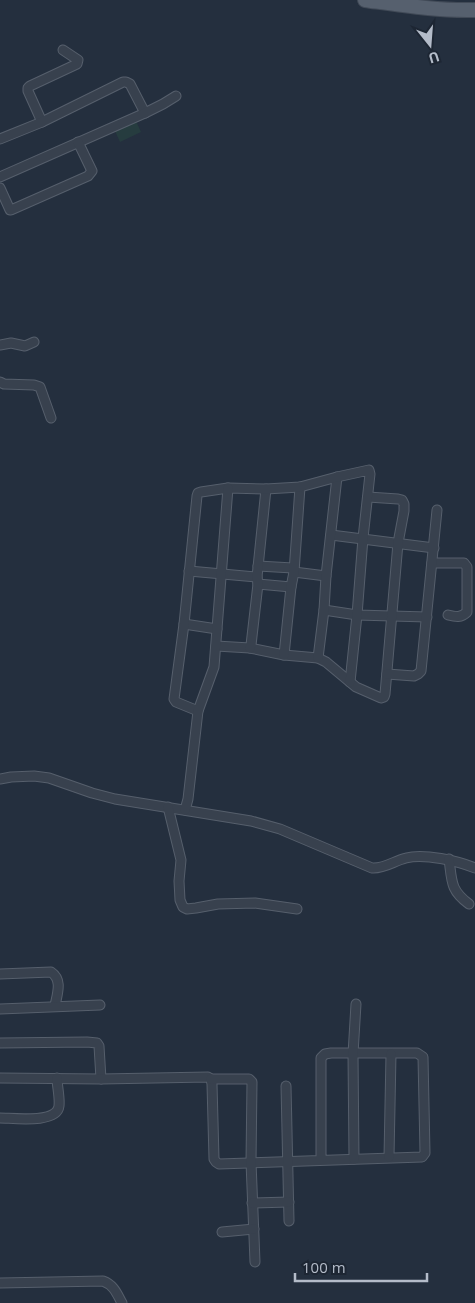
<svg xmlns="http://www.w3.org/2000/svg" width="475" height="1303" viewBox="0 0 475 1303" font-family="'Open Sans',sans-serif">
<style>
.green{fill:#263c3f}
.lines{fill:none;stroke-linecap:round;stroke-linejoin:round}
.minor-casing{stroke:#565f6c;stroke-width:11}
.primary-casing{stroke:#414a57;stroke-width:16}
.minor{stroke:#38414e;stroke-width:9}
.primary{stroke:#56606e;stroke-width:14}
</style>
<rect width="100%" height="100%" fill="#242f3e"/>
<path class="green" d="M 136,121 L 141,132 L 120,142 L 115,131 Z"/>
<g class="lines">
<g class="minor-casing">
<g id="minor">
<path d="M 42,122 L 28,91 L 28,88 L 30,86 L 77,64 L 78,60 L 63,50"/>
<path d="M 0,139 L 42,122 L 123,82 L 126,82 L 130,84 L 145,113"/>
<path d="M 0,177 L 145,113 L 163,104 L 176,96"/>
<path d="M 0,188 L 10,210 L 11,210 L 88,176 L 92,171 L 78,142"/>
<path d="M 0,345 L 11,343 L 25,346 L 34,342"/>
<path d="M 0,382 L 4,384 L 34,385 L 40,387 L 51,418"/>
<path d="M 331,535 L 434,548"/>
<path d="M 432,563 L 464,563 L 467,567 L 467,612 C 461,618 456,617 448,615"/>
<path d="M 258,566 L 293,568"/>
<path d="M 189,571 L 257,577"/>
<path d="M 294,572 L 326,576"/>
<path d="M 258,584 L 291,587"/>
<path d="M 324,610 L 357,615 L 427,617"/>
<path d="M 184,624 L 217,629"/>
<path d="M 216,646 L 250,648 L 284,655 L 318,658 L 326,662 L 356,687 L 381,698 L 384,697 L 385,694 L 398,543 L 404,511 L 404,504 L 402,500 L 398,499 L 368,497"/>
<path d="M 250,648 L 251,645 L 258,584 L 257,577 L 266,489"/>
<path d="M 284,655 L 291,587 L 294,572 L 300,487"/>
<path d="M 318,658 L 324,610 L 326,576 L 337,477"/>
<path d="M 387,674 L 414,676 L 418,674 L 421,671 L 437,510"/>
<path d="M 198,711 L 176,702 L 174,699 L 184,624 L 197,496 L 198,493 L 201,492 L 228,488 L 266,489 L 300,487 L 337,477 L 369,470 L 370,474 L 363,538 L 357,615 L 350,682"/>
<path d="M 0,779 L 11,777 L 34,776 L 49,778 L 92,793 L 115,799 L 251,821 L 280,829 L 372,868 C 384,869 394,861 406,858 C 424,853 458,861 475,868"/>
<path d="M 168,807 L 181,860 L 179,881 L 180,900 L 183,907 L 187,909 L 196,908 L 218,904 L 255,903 L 297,909"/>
<path d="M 185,810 L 188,799 L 198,711 L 214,667 L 228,488"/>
<path d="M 449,859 C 452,881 450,890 469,904"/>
<path d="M 0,974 L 51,972 C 63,980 57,994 55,1006"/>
<path d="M 0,1009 L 100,1005"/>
<path d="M 0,1043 L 87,1042 L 97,1043 L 99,1046 L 101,1079"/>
<path d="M 0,1078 L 101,1079 L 208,1077 L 211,1079 L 212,1084 L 214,1159 L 216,1162 L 219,1164 L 422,1157 L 425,1153 L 423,1057 L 417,1053 L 331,1053 L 325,1054 L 321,1058 L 321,1160"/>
<path d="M 211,1079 L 249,1079 L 252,1082 L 251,1162 L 255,1262"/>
<path d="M 286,1086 L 289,1221"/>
<path d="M 0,1118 C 13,1118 57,1124 59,1106 C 60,1097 57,1086 57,1078"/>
<path d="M 389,1157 L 391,1054"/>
<path d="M 354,1159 L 353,1054 L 356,1004"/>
<path d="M 252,1203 L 289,1202"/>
<path d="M 222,1232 L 254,1229"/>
<path d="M 0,1283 L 103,1281 C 114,1285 117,1294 122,1303"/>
</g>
</g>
<g class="primary-casing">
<path id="primary" d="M 365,0 C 401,5 438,11 475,10"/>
</g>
<use href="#minor" class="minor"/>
<use href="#primary" class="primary"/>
</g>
<g transform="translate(430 45) rotate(163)" stroke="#1d2633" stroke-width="4" paint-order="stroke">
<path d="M0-4L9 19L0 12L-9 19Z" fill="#b4bcc9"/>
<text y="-8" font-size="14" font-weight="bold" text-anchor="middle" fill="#b4bcc9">U</text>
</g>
<path d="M295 1273v8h132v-8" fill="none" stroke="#b4bcc9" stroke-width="2.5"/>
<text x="302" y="1273" font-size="15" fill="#b4bcc9" stroke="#1d2633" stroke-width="4" paint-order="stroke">100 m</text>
</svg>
